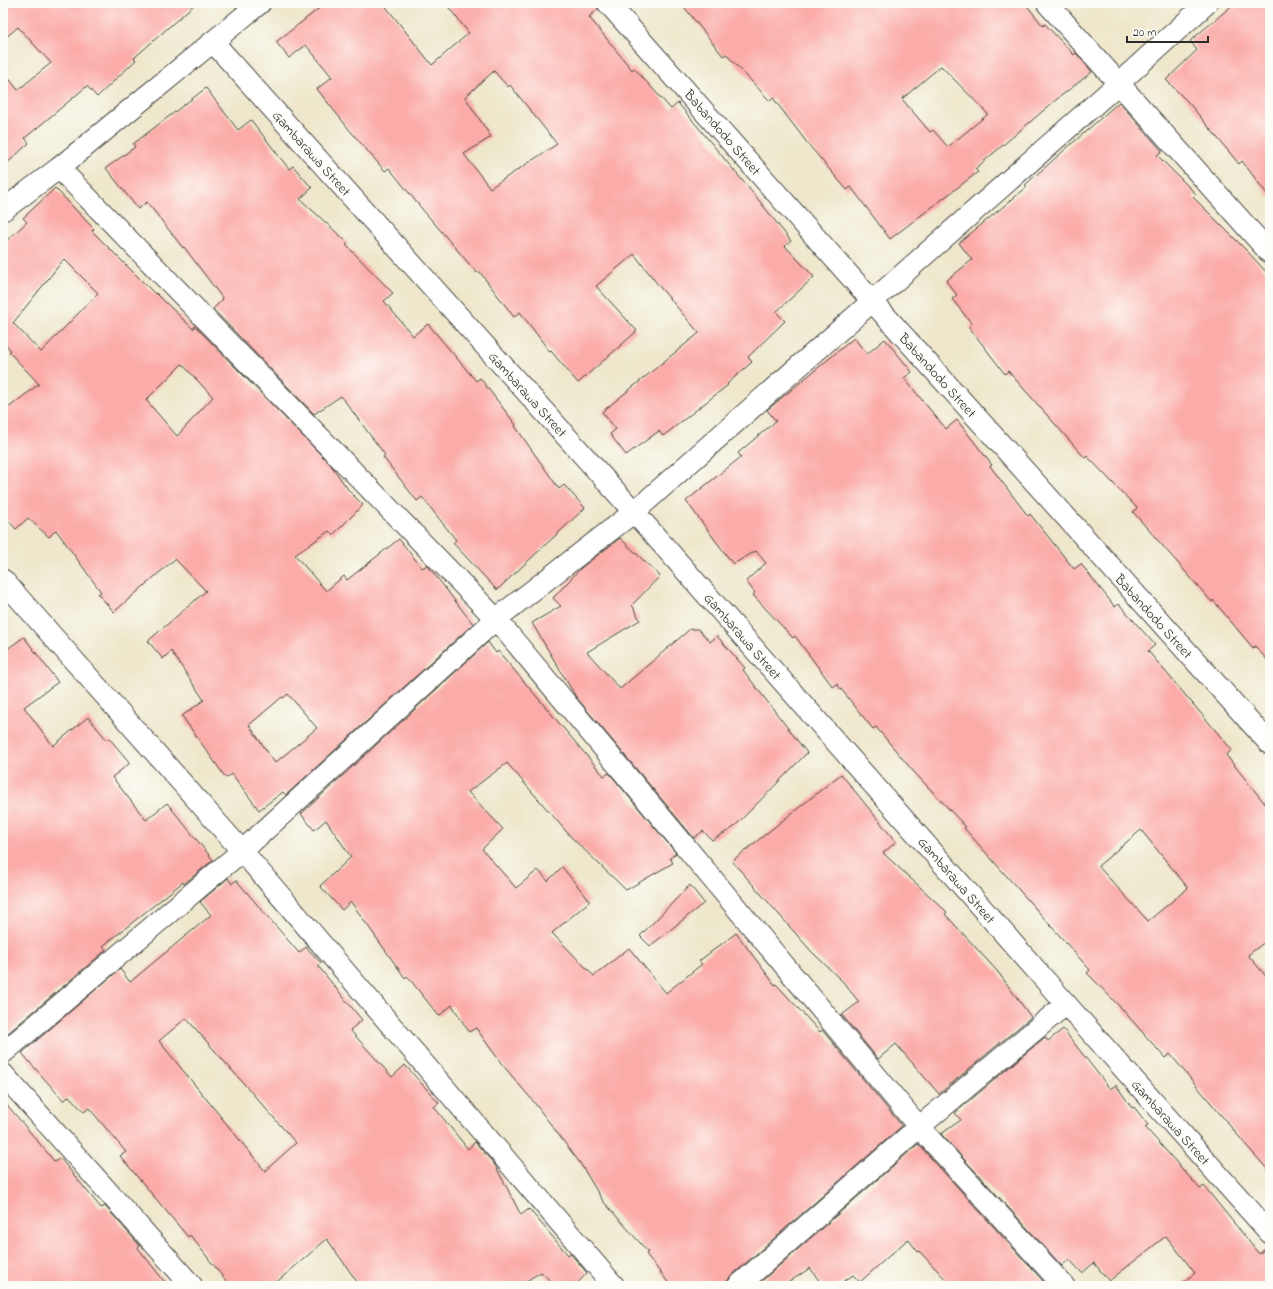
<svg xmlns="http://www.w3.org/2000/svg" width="1273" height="1289" viewBox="0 0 1273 1289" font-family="'Indie Flower',sans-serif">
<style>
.building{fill:#fbaca8;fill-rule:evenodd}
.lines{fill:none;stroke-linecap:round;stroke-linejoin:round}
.minor-casing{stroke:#484743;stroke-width:23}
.minor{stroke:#fff;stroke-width:21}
.labels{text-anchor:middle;stroke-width:4;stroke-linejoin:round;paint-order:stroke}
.street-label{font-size:14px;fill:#2b2b2b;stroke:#fdfcf7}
</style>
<rect width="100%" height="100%" fill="#fdfcf7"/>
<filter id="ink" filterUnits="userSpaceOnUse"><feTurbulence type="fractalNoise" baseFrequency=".025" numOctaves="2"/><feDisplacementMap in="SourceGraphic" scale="8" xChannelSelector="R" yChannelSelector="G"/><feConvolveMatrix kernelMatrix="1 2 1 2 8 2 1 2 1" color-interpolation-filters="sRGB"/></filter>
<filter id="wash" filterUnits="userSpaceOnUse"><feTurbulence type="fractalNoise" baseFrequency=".012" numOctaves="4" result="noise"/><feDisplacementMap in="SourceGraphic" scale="16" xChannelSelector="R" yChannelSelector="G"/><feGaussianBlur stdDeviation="0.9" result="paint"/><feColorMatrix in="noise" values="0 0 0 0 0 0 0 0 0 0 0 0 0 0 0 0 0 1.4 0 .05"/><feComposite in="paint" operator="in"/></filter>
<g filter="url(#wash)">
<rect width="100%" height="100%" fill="#eee7cb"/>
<g id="blocks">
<g class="building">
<path d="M 3,3 L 196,3 L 134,58 L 136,60 L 97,97 L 87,86 L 25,138 L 29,143 L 3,167 L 3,71 L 18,90 L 51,63 L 18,27 L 3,40 Z"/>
<path d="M 326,3 L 383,3 L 432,65 L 469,33 L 445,3 L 596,3 L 598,9 L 589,17 L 632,70 L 634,68 L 671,109 L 678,103 L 757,198 L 791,241 L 785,246 L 814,277 L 776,312 L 785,321 L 748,357 L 752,362 L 727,384 L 728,385 L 663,436 L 659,431 L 626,455 L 610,434 L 616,429 L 602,412 L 699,333 L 659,286 L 634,254 L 596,286 L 637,331 L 578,383 L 551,351 L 550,352 L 520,312 L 514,317 L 479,271 L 477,273 L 422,209 L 389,168 L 385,171 L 352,133 L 317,89 L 332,77 L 306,45 L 289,58 L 276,42 ZM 494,71 L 508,87 L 510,85 L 557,144 L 490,188 L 464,154 L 491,137 L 465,97 Z"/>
<path d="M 681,3 L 1025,3 L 1043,26 L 1045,24 L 1074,55 L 1076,53 L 1092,72 L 1057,99 L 975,169 L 978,172 L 890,239 L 851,187 L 847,190 L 808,144 L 773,98 L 770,101 L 726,54 L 723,56 ZM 941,66 L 988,114 L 948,147 L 933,130 L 930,132 L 902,99 Z"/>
<path d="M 1235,3 L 1270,3 L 1270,198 L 1242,161 L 1239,164 L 1188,102 L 1166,80 L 1197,50 L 1190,41 Z"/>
<path d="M 206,88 L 238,130 L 251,120 L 289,169 L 293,166 L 312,188 L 300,199 L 348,243 L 346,245 L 393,293 L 384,301 L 413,336 L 428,324 L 476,381 L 480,378 L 516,425 L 515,426 L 559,489 L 564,485 L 585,508 L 497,590 L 453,543 L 456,540 L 422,497 L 417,501 L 383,457 L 385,455 L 341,396 L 314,414 L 213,309 L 223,299 L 184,247 L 183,248 L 147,202 L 138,209 L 106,168 L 135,147 L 133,144 Z"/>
<path d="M 1119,102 L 1162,151 L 1157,155 L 1196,194 L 1193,197 L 1247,251 L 1270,276 L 1270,663 L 1255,646 L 1253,648 L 1213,600 L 1212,602 L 1133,512 L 1137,508 L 1087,456 L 1085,458 L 1008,371 L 1005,374 L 969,327 L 972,324 L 952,299 L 957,295 L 946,281 L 972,260 L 959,243 L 1027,187 L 1025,185 Z"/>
<path d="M 55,188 L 94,229 L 92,231 L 155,294 L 156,293 L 193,329 L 195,326 L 330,464 L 350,492 L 363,505 L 333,535 L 329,531 L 295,555 L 326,591 L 344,576 L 347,580 L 399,539 L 422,568 L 427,565 L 428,566 L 473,624 L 286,795 L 283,792 L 259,810 L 232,774 L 226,778 L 182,716 L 204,700 L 171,651 L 163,659 L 148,641 L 206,591 L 175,559 L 114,612 L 98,594 L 101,592 L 56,530 L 49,537 L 28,518 L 16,529 L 3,515 L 3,412 L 39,384 L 9,352 L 11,351 L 3,341 L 3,244 L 27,222 L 23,218 ZM 64,259 L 98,293 L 41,352 L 13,323 ZM 182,364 L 213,397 L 177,436 L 146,400 ZM 288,694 L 317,728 L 275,763 L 249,725 L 282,697 L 283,698 Z"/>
<path d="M 854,338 L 867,354 L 885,339 L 912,372 L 904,378 L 946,429 L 957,420 L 992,465 L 990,466 L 1028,516 L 1030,514 L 1074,569 L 1081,564 L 1115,607 L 1119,604 L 1155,645 L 1148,651 L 1232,750 L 1226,755 L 1270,810 L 1270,938 L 1248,955 L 1270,981 L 1270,1172 L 1246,1145 L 1170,1054 L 1165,1058 L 1122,1009 L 1087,973 L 1090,970 L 964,828 L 966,827 L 913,771 L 876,727 L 873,729 L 837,684 L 833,687 L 795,636 L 793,638 L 753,595 L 755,593 L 746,581 L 766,563 L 756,551 L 733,564 L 686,501 L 741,457 L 738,453 L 776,421 L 767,410 ZM 1141,830 L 1188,888 L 1148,921 L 1098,866 Z"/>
<path d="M 620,538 L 660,576 L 632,605 L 640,620 L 587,652 L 620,689 L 690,629 L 698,629 L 710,642 L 717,636 L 745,668 L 743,670 L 807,753 L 733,828 L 712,840 L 703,831 L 694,838 L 576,697 L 532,623 L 561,606 L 553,598 L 581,568 Z"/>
<path d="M 24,637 L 58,682 L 24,707 L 53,746 L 88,717 L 107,740 L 109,738 L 130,763 L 112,777 L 146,820 L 167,803 L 213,860 L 184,884 L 183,882 L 103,946 L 106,950 L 7,1034 L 3,1029 L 3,652 Z"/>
<path d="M 488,642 L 496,653 L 498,651 L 604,776 L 609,773 L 676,853 L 670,858 L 673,863 L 626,890 L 571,837 L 507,763 L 468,792 L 503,829 L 482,849 L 516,888 L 538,870 L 548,881 L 562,867 L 590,901 L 552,933 L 594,976 L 629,948 L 666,993 L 702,964 L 699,961 L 736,933 L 775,985 L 776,984 L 820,1032 L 822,1030 L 902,1126 L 730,1277 L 727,1282 L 726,1286 L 671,1286 L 646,1254 L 648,1252 L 603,1201 L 580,1163 L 533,1101 L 501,1063 L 476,1028 L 469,1032 L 452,1005 L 439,1016 L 407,976 L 405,978 L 351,902 L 342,910 L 320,886 L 351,857 L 326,820 L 314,830 L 301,814 Z"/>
<path d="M 841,774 L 896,842 L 883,853 L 947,912 L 945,914 L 998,972 L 1031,1017 L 939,1094 L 896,1044 L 878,1059 L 842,1015 L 859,1002 L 843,982 L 811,951 L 732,861 Z"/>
<path d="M 228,878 L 232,884 L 236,880 L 299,953 L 306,947 L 321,963 L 318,966 L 362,1020 L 350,1030 L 392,1077 L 405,1065 L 439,1103 L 434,1107 L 468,1149 L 475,1142 L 495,1165 L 521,1215 L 529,1209 L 568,1255 L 570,1253 L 587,1273 L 575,1286 L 556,1286 L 541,1272 L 518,1286 L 360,1286 L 327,1239 L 272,1286 L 230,1286 L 190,1235 L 188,1237 L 120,1156 L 126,1152 L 89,1108 L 84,1112 L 69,1096 L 64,1101 L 33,1066 L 22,1053 L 120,969 L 130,982 L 211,915 L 200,902 ZM 186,1018 L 296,1143 L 265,1171 L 159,1041 Z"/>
<path d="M 690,885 L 704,903 L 650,946 L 640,936 Z"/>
<path d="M 1063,1029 L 1110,1089 L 1116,1085 L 1132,1108 L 1134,1107 L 1148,1125 L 1145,1127 L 1200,1189 L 1204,1186 L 1259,1254 L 1270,1245 L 1270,1286 L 1178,1286 L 1195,1273 L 1166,1236 L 1109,1281 L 1094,1263 L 1082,1273 L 1069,1259 L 1062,1266 L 941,1134 L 961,1120 L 955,1113 L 1045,1037 L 1048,1041 Z"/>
<path d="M 3,1100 L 55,1162 L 60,1158 L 101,1208 L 105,1206 L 140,1246 L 138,1248 L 168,1286 L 3,1286 Z"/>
<path d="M 918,1144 L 1043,1281 L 1037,1286 L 952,1286 L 919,1251 L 918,1252 L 908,1239 L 860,1282 L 853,1275 L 837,1286 L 823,1286 L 810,1268 L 783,1286 L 756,1286 Z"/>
</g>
</g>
</g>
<g filter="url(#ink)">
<use href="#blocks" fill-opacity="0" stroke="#484743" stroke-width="1"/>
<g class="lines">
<g class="minor-casing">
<g id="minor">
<path d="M 608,3 L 872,301 L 1270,744"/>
<path d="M 1047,3 L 1270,253"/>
<path d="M 213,42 L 634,512 L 1066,1004 L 1270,1233"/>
<path d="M 59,168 L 496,619 L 919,1127 L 1064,1286"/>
<path d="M 3,210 L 59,168 L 260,3"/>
<path d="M 3,580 L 242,851 L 614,1286"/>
<path d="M 3,1053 L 242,851 L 496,619 L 634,512 L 1119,83 L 1207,3"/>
<path d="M 3,1074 L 192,1286"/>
<path d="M 738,1286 L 919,1127 L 1066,1004"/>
</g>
</g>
<use href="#minor" class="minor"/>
</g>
</g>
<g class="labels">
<g class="street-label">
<text transform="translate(723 132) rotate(49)" y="5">Babandodo Street</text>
<text transform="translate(312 153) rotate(48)" y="5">Gambarawa Street</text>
<text transform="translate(938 375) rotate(48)" y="5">Babandodo Street</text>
<text transform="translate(528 394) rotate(48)" y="5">Gambarawa Street</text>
<text transform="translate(1154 616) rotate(48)" y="5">Babandodo Street</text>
<text transform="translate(743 636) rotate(49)" y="5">Gambarawa Street</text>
<text transform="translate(957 880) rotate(49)" y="5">Gambarawa Street</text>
<text transform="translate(1171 1122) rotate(48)" y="5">Gambarawa Street</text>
</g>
</g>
<rect width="1273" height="1289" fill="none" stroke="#fdfcf7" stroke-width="16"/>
<path d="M1127 36v6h81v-6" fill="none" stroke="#2b2b2b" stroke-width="2"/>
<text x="1133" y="36" font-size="12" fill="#2b2b2b" stroke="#fdfcf7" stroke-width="3" paint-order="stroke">20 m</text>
</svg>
